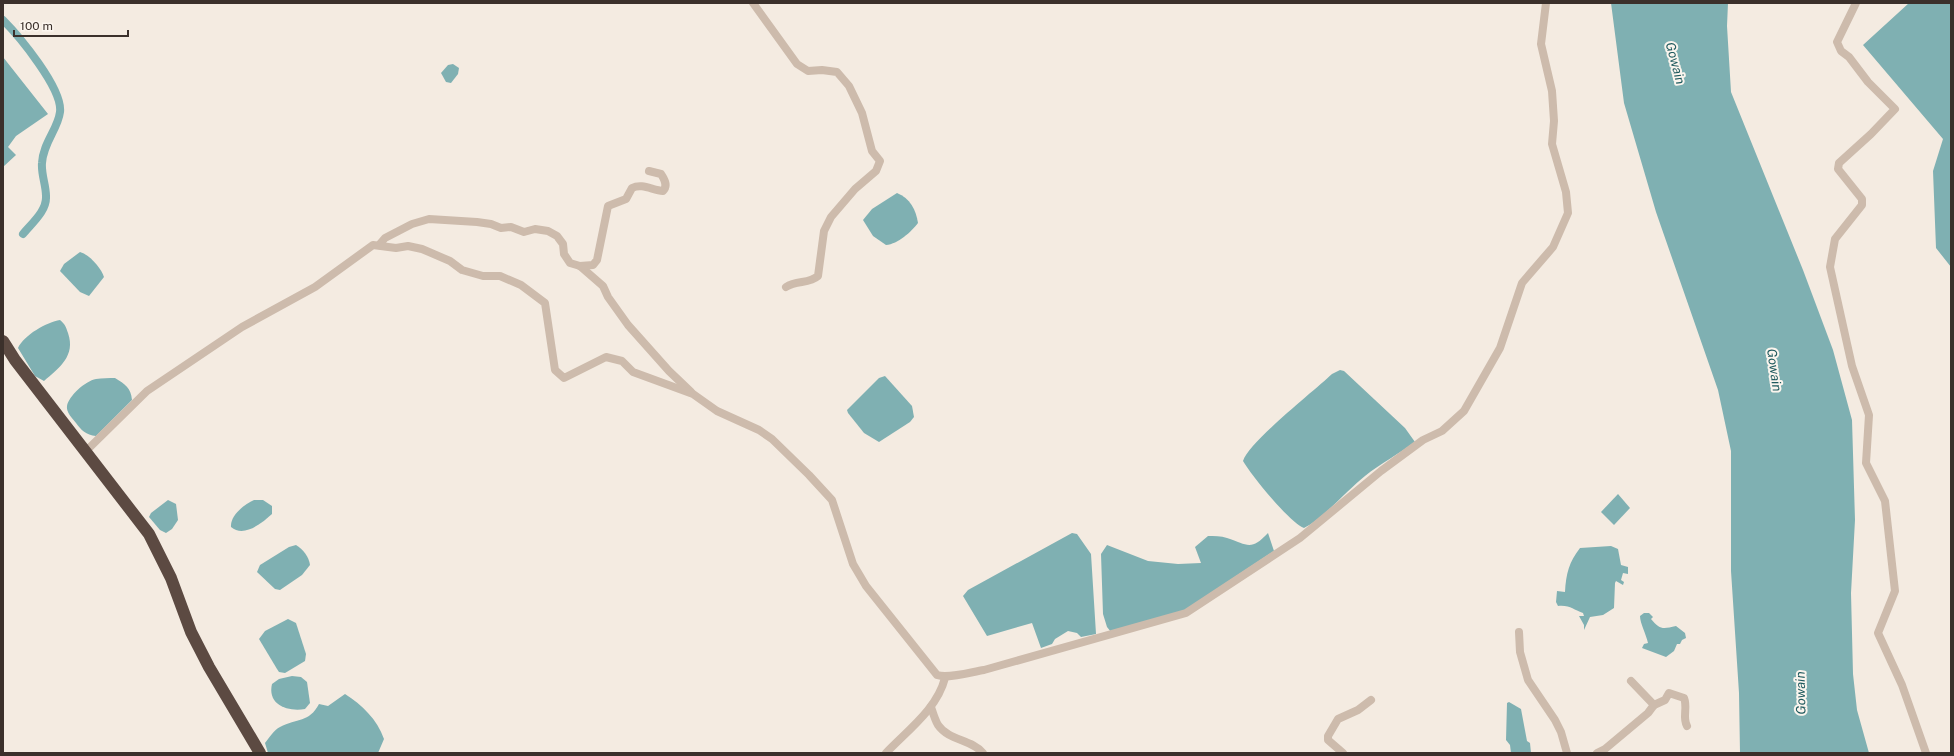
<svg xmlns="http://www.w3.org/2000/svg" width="1954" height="756" viewBox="0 0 1954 756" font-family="'Public Sans',sans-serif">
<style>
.water{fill:#7fb0b2}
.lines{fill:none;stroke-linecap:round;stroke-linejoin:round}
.canal{stroke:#7fb0b2;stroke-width:8}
.street{stroke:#cdbbac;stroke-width:8}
.highway{stroke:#5c4a42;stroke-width:12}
.labels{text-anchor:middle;stroke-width:4;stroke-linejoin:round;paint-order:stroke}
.water-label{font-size:13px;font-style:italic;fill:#1f5a5e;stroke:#fbf5ee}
</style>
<rect width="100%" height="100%" fill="#f4ebe1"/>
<g class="water">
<path d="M 1611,3 L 1728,3 L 1727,26 L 1731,92 L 1803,270 L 1833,350 L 1852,420 L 1855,520 L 1851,593 L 1853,674 L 1857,710 L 1869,753 L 1740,753 L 1739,693 L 1731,571 L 1731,451 L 1718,390 L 1656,212 L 1624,103 Z"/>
<path d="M 1909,3 L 1951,3 L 1951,267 L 1936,248 L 1933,171 L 1943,139 L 1863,45 Z"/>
<path d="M 3,57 L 48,114 L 16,136 L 8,147 L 16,155 L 3,167 Z"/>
<path d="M 453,64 L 459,68 L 458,74 L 451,83 L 446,82 L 441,73 L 448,65 Z"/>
<path d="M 897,193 C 910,198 916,210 918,223 C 911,232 898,244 886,245 L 873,236 L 863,220 L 872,209 Z"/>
<path d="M 80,252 C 90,255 101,268 104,277 L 89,296 L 80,292 L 60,271 L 64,264 Z"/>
<path d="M 60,320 C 65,324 66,327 68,333 C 76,356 59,368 44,381 L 35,376 L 18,348 C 24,335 47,322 60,320 Z"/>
<path d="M 1340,370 L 1344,371 L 1405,428 L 1415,442 C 1399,454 1381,463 1365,476 C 1347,490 1323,519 1304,528 C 1290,523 1251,475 1243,461 C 1249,442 1314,391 1332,374 Z"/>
<path d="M 885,376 L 912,406 L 914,417 L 910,422 L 879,442 L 864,433 L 848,413 L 847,410 L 879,378 Z"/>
<path d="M 115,378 C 125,384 131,388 132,400 L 96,436 C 86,435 81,430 76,423 C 72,418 66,412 67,406 C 69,396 85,381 96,379 C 102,378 109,378 115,378 Z"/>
<path d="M 1618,494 L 1630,508 L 1614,525 L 1601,512 Z"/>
<path d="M 168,500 L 176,504 L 178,520 L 172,529 L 166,533 L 160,530 L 149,517 L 151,513 Z"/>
<path d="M 254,500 L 263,500 L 272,506 L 272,514 C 262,523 244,538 231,527 C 230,515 245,504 254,500 Z"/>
<path d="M 1072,533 L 1077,534 L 1091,554 L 1096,634 L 1081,637 L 1077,633 L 1068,631 L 1055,639 L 1052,644 L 1041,648 L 1032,623 L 987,636 L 963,596 L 968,590 Z"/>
<path d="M 1268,533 L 1274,551 L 1182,612 L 1111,632 L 1107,627 L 1103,614 L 1101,554 L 1107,545 L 1148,561 L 1178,564 L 1201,563 L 1195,547 L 1208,536 C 1214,536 1221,536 1227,538 C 1248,545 1251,551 1268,533 Z"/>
<path d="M 296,545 C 303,549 309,557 310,565 L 302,575 L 280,590 L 275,589 L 257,572 L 260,565 L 289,547 Z"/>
<path d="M 1611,546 L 1618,549 L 1621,565 L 1628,567 L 1628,574 L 1623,573 L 1621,580 L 1624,582 L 1623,585 L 1616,581 L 1615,583 L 1614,608 L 1603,615 L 1590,617 L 1584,630 L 1584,625 L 1579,616 L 1584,616 L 1583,613 C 1573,610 1571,605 1558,606 L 1556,602 L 1557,591 L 1565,592 C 1566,574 1569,562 1580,548 Z"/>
<path d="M 1644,613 L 1649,613 L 1653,617 L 1651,619 C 1660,630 1663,629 1676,626 L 1685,633 L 1686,638 L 1682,640 L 1680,644 L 1677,644 L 1674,651 L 1666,657 L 1642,648 L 1644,644 L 1648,643 C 1646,634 1640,623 1640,616 Z"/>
<path d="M 288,619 L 296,623 L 306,654 L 305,661 L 285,673 L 279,672 L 277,669 L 259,639 L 265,631 Z"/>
<path d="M 292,676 L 301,677 L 307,682 L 310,703 L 305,709 C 288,712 267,705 272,684 L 279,679 Z"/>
<path d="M 345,694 C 362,705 377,719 384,739 L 378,753 L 268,753 L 265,743 C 269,738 274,730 280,727 C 297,718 309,723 319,704 L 328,706 Z"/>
<path d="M 1509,702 L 1521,709 L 1527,741 L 1530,743 L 1531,753 L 1511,753 L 1510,745 L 1506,740 L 1507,703 Z"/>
</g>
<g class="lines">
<path class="canal" d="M 3,20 C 19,36 63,89 60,112 C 58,129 43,143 42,163 C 41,174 46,185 46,196 C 47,211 32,223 23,234"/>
<g class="street">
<path d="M 753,3 L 797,64 L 808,71 L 822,70 L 837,72 L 849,86 L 862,113 L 872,151 L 880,161 L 876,171 L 855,189 L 831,217 L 824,231 L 818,276 C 809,284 797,280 786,287"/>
<path d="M 1856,3 L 1837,42 L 1841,51 L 1849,57 L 1868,82 L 1895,109 L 1871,134 L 1839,163 L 1838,169 L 1862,199 L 1862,205 L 1835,239 L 1830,267 L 1852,366 L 1869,415 L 1866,463 L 1885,501 L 1895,591 L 1878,633 L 1902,685 L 1926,753"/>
<path d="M 379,245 L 385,238 L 412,224 L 429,219 L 477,222 L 491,224 L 501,228 L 511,227 L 524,232 L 535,229 L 548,231 L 557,236 L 563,244 L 564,254 L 570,263 L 580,266 L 603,286 L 608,297 L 628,325 L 669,371 L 691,392"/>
<path d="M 580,266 L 593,265 L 597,260 L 608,206 L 626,199 L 632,188 C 642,183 652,190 663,191 C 668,186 665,180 661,174 L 649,171"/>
<path d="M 85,452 L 147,391 L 242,327 L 315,287 L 373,245 L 396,248 L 408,246 L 422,249 L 450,261 L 462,270 L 483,276 L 500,276 L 521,285 L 545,303 L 555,370 L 564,378 L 606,357 L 622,361 L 633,372 L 693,394 L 717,411 L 759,430 L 772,439 L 809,475 L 832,500 L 853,564 L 866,586 L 937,675 C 948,679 971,672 984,670 L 1186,613 L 1300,538 L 1381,471 L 1423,440 L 1442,431 L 1464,411 L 1500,348 L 1522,283 L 1553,247 L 1568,213 L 1566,192 L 1552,144 L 1554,121 L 1552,91 L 1541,44 L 1546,3"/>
<path d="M 1519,632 L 1520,652 L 1528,680 L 1555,720 L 1561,732 L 1567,753"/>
<path d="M 1654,705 L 1665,700 L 1669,693 L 1684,698 C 1688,708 1682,717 1687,726"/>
<path d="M 931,707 C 933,713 935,720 938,725 C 949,741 971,739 983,753"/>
<path d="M 886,753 C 908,730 937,709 945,678"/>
<path d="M 1343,753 L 1328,740 L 1328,736 L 1338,719 L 1358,710 L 1371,700"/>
<path d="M 1597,753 L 1605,749 L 1648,713 L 1654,705 L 1631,681"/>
</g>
<path class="highway" d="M 3,341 L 15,360 L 149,534 L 171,578 L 191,632 L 209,667 L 260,753"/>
</g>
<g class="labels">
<g class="water-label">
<text transform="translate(1676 63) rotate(75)" y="5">Gowain</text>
<text transform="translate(1775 370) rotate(82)" y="5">Gowain</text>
<text transform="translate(1800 693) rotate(-91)" y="5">Gowain</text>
</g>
</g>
<rect width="1954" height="756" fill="none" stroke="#3b302b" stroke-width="8"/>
<path d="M14 30v6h114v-6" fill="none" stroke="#3b302b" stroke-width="2"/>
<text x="20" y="30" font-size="12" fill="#3b302b" stroke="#fbf5ee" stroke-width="3" paint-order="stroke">100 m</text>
</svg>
